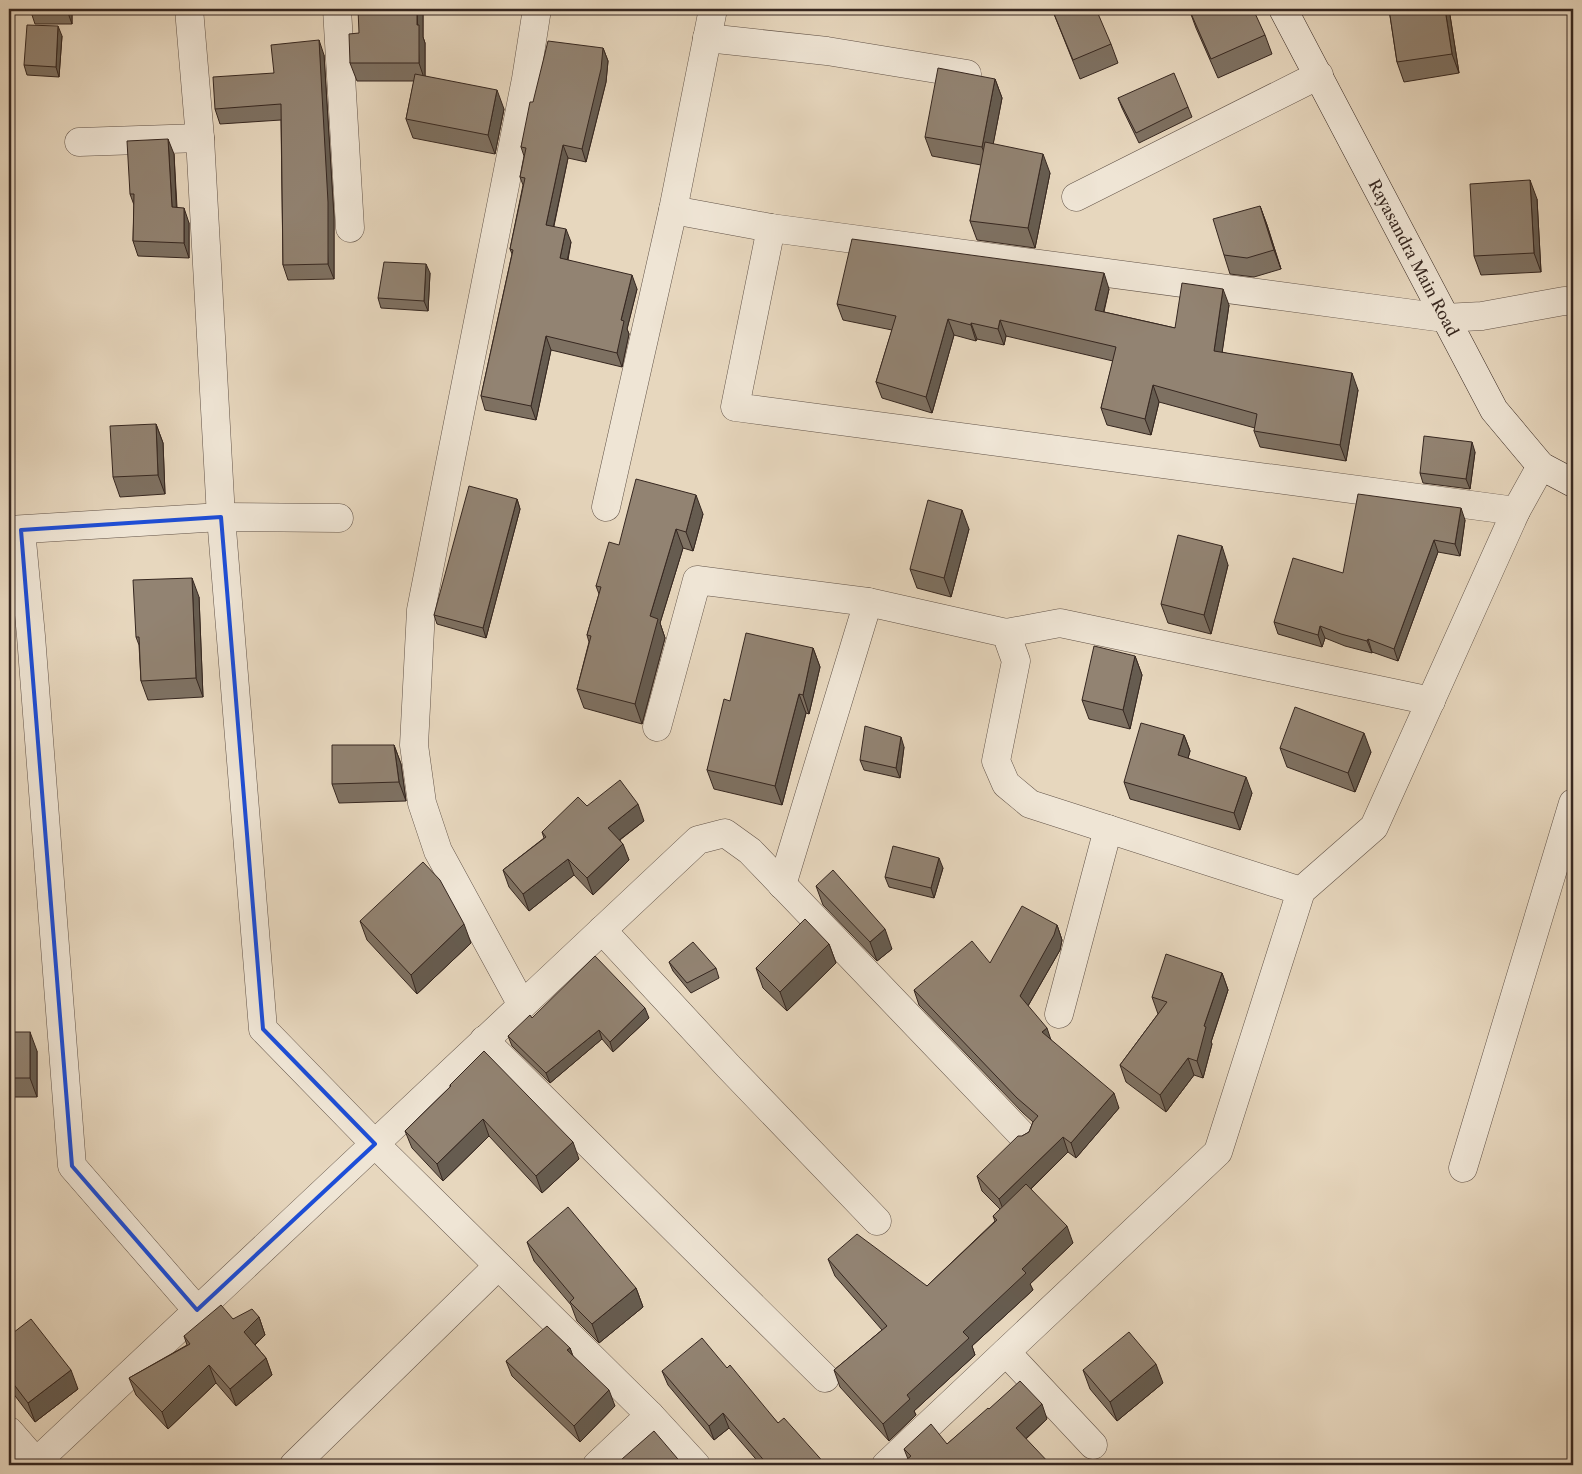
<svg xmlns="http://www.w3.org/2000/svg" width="1582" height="1474" viewBox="0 0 1582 1474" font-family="'Libre Caslon Text',serif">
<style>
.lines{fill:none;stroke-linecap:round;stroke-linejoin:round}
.street-casing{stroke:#625348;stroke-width:29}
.secondary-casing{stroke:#362720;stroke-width:29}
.street{stroke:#efe5d5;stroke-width:28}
.secondary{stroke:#efe5d5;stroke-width:28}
.wall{fill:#7e7162;stroke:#362720}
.shaded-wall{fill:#665c50;stroke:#362720}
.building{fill:#928372;stroke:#362720}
.marked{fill:none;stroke:#1d4ed8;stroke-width:4;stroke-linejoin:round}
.labels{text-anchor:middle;stroke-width:4;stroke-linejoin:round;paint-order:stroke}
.street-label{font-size:16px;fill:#362720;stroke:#efe5d5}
</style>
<rect width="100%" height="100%" fill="#e7d7be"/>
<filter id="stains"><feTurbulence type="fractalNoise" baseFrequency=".004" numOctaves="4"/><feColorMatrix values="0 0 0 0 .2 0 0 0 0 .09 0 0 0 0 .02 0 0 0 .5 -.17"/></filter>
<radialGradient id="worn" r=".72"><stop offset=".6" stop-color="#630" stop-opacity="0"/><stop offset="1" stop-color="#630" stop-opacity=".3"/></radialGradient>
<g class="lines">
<g class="street-casing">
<g id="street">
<path d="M 189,9 L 200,138 L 221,517 L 263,1029 L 375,1144 L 650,1415 L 696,1465"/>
<path d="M 337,9 L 350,228"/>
<path d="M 707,38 L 827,51 L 967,74"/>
<path d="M 79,142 L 200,138"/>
<path d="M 1076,197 L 1319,75"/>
<path d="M 673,210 L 771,228 L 1444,318 L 1482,316 L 1564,301 L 1573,302"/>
<path d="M 771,228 L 735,407 L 1516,511"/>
<path d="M 606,507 L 673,210 L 713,9"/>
<path d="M 9,530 L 221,517 L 339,518"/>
<path d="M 21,530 L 31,636 L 72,1166 L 197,1310"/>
<path d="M 1006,633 L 1060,623 L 1431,701"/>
<path d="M 657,727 L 697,580 L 868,602 L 1006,633 L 1016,661 L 996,761 L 1006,784 L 1030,804 L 1301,891"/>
<path d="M 782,885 L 868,602"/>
<path d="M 602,930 L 728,1066 L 877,1221"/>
<path d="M 522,1005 L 438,851 L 422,803 L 414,745 L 421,610 L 526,79 L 537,9"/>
<path d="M 1059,1014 L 1108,829"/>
<path d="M 484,1040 L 825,1378"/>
<path d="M 1463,1168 L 1573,803"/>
<path d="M 1006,1352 L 1093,1445"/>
<path d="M 9,1431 L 36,1462"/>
<path d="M 33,1465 L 698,840 L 725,833 L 750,851 L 1023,1136"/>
<path d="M 294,1465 L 498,1266"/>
<path d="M 597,1465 L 650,1415"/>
<path d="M 886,1465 L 1218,1152 L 1301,891 L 1374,827 L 1516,511 L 1541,466"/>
</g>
</g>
<g class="secondary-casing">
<g id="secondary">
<path id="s1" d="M 1283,9 L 1494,410 L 1541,466 L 1573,483"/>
</g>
</g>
<use href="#street" class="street"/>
<use href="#secondary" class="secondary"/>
</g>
<g class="wall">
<path d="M 30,9 L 72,9 L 72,24 L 35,24 Z"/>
<path d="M 423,9 L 423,37 L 425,43 L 425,76 L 504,109 L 495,154 L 413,138 L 406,119 L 414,81 L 357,81 L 350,63 L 359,33 Z"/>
<path d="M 1052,9 L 1111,44 L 1118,63 L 1080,79 Z"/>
<path d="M 1189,9 L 1265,35 L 1272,54 L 1218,78 L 1196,28 Z"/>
<path d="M 1389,9 L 1449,9 L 1459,73 L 1404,82 L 1397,62 Z"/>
<path d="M 62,36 L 59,77 L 27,75 L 24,65 Z"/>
<path d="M 603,48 L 608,61 L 606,82 L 586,162 L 568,158 L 554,226 L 571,242 L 568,260 L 637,289 L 627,329 L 629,334 L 622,367 L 551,350 L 536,420 L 485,410 L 481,396 L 512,254 L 510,249 L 523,185 L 520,177 L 524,156 L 521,147 L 533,102 Z"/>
<path d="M 324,55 L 334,217 L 334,279 L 288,280 L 283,265 L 281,120 L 220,124 L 215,109 L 274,73 Z"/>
<path d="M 995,79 L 1002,98 L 993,144 L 1050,173 L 1035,248 L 977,240 L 970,221 L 981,165 L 932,156 L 925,137 Z"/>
<path d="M 1118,98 L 1188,107 L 1192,117 L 1139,143 L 1122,108 Z"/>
<path d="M 174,154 L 177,207 L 189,223 L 189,258 L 138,256 L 133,241 L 134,205 L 130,194 Z"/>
<path d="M 1537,199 L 1541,272 L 1481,275 L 1474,256 Z"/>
<path d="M 1260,206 L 1267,225 L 1281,269 L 1254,277 L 1230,274 L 1224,255 Z"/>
<path d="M 430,273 L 428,311 L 381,308 L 378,298 Z"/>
<path d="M 1109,289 L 1104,312 L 1175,328 L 1229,305 L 1222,352 L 1358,390 L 1346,461 L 1260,447 L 1254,431 L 1255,428 L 1159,402 L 1151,435 L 1107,425 L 1101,408 L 1113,361 L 1006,336 L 1004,345 L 977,339 L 976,341 L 954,335 L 932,413 L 882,398 L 876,382 L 892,330 L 843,320 L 837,304 Z"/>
<path d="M 156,424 L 163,443 L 165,494 L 120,497 L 113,477 Z"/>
<path d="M 1475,452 L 1470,489 L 1423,483 L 1420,473 Z"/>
<path d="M 517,499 L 520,509 L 486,638 L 437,624 L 434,615 Z"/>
<path d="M 703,514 L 693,551 L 683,548 L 660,623 L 665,638 L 642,724 L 584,708 L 577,689 L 589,642 L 587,635 L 599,594 L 596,586 L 619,545 Z"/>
<path d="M 1465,520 L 1460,556 L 1438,552 L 1398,661 L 1372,652 L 1372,653 L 1345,646 L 1325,638 L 1322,647 L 1278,634 L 1274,622 Z"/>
<path d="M 969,529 L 951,597 L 917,588 L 910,569 Z"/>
<path d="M 1228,565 L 1211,634 L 1168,623 L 1161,604 Z"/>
<path d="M 199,597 L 203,697 L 148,700 L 141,681 L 139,645 L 136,637 Z"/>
<path d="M 813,648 L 820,667 L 809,714 L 806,713 L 782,805 L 714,789 L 707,770 L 730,701 Z"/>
<path d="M 1135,656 L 1142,675 L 1130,729 L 1089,719 L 1082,700 Z"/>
<path d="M 1184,735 L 1190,751 L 1188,758 L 1252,793 L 1240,830 L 1130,799 L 1124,782 Z"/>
<path d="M 394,745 L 401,764 L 406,801 L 339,803 L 332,784 Z"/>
<path d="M 904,747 L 900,778 L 864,770 L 860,760 Z"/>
<path d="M 1280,748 L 1371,752 L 1355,792 L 1287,767 Z"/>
<path d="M 587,806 L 644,821 L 620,840 L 629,860 L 593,895 L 574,875 L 529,911 L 509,887 L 503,870 L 544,838 L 542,832 Z"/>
<path d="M 943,868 L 934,898 L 889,887 L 885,877 Z"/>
<path d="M 816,886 L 892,949 L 877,961 L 823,905 Z"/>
<path d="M 360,921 L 471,943 L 417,994 L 367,940 Z"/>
<path d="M 1057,925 L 1062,940 L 1060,950 L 1028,1006 L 1051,1040 L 1119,1108 L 1076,1158 L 1068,1152 L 1031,1189 L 1073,1243 L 1030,1284 L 1033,1290 L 972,1346 L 975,1355 L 914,1411 L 916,1415 L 889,1441 L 840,1387 L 834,1370 L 882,1330 L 835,1276 L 828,1259 L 927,1286 L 995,1221 L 993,1216 L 1000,1209 L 982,1191 L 977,1176 L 1022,1136 L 1029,1132 L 1033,1122 L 1023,1113 L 919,1005 L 914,990 L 990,963 Z"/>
<path d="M 829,944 L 836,963 L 787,1011 L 763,988 L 756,968 Z"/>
<path d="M 669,962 L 716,968 L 719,978 L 691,993 L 673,971 Z"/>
<path d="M 1222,973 L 1228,990 L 1211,1042 L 1212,1044 L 1203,1078 L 1194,1075 L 1166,1112 L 1126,1082 L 1120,1065 L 1158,1014 L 1152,997 Z"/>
<path d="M 532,1018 L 649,1018 L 613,1052 L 602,1039 L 550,1083 L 512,1046 L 508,1036 Z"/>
<path d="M 9,1032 L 37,1051 L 37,1097 L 9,1097 Z"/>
<path d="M 450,1085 L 579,1159 L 542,1193 L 489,1136 L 443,1181 L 412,1148 L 405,1131 L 450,1087 Z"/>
<path d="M 527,1242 L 636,1288 L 643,1307 L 599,1343 L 577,1321 L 571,1305 L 534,1261 Z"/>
<path d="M 259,1317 L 265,1335 L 255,1345 L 266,1358 L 272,1375 L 236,1406 L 216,1383 L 168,1429 L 136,1395 L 129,1378 L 187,1345 L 184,1336 L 233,1319 Z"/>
<path d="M 9,1336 L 78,1389 L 35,1422 L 9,1388 Z"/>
<path d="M 570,1348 L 573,1356 L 615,1406 L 580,1442 L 512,1376 L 506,1361 Z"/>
<path d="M 727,1368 L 778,1423 L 826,1465 L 761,1465 L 729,1428 L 714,1440 L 668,1385 L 662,1371 Z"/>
<path d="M 1083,1370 L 1163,1383 L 1117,1421 L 1090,1389 Z"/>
<path d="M 989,1409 L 1047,1419 L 1026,1439 L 908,1459 L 904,1449 L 947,1444 Z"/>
</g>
<g class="shaded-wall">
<path d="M 67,9 L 72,9 L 72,24 L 67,10 Z"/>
<path d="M 417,9 L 423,9 L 423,37 L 425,43 L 425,81 L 419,63 Z"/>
<path d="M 1445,9 L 1449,9 L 1459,73 L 1452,54 Z"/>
<path d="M 58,26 L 62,36 L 59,77 L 56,67 Z"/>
<path d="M 319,40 L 324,55 L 334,217 L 334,279 L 328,264 Z"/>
<path d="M 603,48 L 608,61 L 606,82 L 586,162 L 582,149 Z"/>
<path d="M 995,79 L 1002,98 L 989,166 L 982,147 Z"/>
<path d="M 497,90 L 504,109 L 495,154 L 488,135 Z"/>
<path d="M 168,139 L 174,154 L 177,222 L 172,207 Z"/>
<path d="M 563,145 L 568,158 L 551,238 L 546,225 Z"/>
<path d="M 1043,154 L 1050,173 L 1035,248 L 1028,228 Z"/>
<path d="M 1530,180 L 1537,199 L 1541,272 L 1534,253 Z"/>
<path d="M 1260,206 L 1267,225 L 1281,269 L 1274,250 Z"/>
<path d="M 184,208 L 189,223 L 189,258 L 184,243 Z"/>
<path d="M 566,229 L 571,242 L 565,271 L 560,258 Z"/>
<path d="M 426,264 L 430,273 L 428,311 L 424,301 Z"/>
<path d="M 1104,273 L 1109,289 L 1100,326 L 1095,310 Z"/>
<path d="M 632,275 L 637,289 L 627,329 L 629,334 L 622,367 L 617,353 L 621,320 Z"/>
<path d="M 1223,289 L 1229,305 L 1220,367 L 1214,351 Z"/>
<path d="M 948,319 L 954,335 L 932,413 L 926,397 Z"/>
<path d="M 1000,320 L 1006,336 L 1004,345 L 998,329 Z"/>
<path d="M 971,323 L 977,339 L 976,341 L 971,325 Z"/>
<path d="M 546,336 L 551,350 L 536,420 L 531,406 Z"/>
<path d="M 1352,373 L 1358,390 L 1346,461 L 1340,445 Z"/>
<path d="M 1153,385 L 1159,402 L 1151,435 L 1145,419 Z"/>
<path d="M 156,424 L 163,443 L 165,494 L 158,475 Z"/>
<path d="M 1472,442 L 1475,452 L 1470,489 L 1466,479 Z"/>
<path d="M 696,495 L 703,514 L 693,551 L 686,532 Z"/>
<path d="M 517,499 L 520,509 L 486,638 L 483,628 Z"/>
<path d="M 1461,508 L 1465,520 L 1460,556 L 1455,544 Z"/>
<path d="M 962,510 L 969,529 L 951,597 L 944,578 Z"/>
<path d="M 676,529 L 683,548 L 660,623 L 665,638 L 642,724 L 635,704 L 650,616 Z"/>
<path d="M 1434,540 L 1438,552 L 1398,661 L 1394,649 Z"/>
<path d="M 1222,546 L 1228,565 L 1211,634 L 1204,615 Z"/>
<path d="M 192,578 L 199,597 L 203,697 L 196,678 Z"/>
<path d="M 1320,626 L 1325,638 L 1322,647 L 1318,635 Z"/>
<path d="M 1368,639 L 1372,652 L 1372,653 L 1367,641 Z"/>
<path d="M 813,648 L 820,667 L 809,714 L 803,695 Z"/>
<path d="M 1135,656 L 1142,675 L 1130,729 L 1123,710 Z"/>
<path d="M 799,694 L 806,713 L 782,805 L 775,786 Z"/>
<path d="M 1364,733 L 1371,752 L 1355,792 L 1348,773 Z"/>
<path d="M 1184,735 L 1190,751 L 1184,772 L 1178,755 Z"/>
<path d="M 901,737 L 904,747 L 900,778 L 896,768 Z"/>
<path d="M 394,745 L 401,764 L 406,801 L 399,782 Z"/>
<path d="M 1246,777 L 1252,793 L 1240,830 L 1234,813 Z"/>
<path d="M 638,804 L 644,821 L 614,844 L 608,828 Z"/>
<path d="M 623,844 L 629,860 L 593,895 L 587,878 Z"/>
<path d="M 939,858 L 943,868 L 934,898 L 931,888 Z"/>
<path d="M 568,859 L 574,875 L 529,911 L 523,894 Z"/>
<path d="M 464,924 L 471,943 L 417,994 L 411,975 Z"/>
<path d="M 1057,925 L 1062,940 L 1060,950 L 1025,1011 L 1020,996 Z"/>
<path d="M 885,929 L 892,949 L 877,961 L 870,942 Z"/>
<path d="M 829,944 L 836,963 L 787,1011 L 780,992 Z"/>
<path d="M 1222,973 L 1228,990 L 1211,1042 L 1212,1044 L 1203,1078 L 1197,1061 L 1204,1026 Z"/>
<path d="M 645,1008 L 649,1018 L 613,1052 L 610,1042 Z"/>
<path d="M 1047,1028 L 1052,1043 L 1042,1032 Z"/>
<path d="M 599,1030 L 602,1039 L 550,1083 L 546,1073 Z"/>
<path d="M 30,1032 L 37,1051 L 37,1097 L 30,1078 Z"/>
<path d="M 1188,1058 L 1194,1075 L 1166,1112 L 1160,1095 Z"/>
<path d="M 1114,1093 L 1119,1108 L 1076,1158 L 1071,1143 Z"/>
<path d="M 483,1119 L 489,1136 L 443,1181 L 437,1164 Z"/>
<path d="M 1063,1137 L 1068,1152 L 1005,1214 L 999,1199 Z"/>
<path d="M 573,1142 L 579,1159 L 542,1193 L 536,1176 Z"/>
<path d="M 1067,1226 L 1073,1243 L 1030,1284 L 1033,1290 L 972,1346 L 975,1355 L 914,1411 L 916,1415 L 889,1441 L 883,1424 L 907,1395 L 963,1332 L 1022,1269 Z"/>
<path d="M 636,1288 L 643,1307 L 599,1343 L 592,1324 Z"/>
<path d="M 259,1317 L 265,1335 L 250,1349 L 244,1332 Z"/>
<path d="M 570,1348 L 575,1363 L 567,1350 Z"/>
<path d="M 266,1358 L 272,1375 L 236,1406 L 230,1389 Z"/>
<path d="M 1156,1364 L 1163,1383 L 1117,1421 L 1110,1402 Z"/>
<path d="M 209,1365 L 216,1383 L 168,1429 L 162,1412 Z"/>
<path d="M 71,1370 L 78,1389 L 35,1422 L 28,1403 Z"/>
<path d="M 609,1390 L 615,1406 L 580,1442 L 574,1426 Z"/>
<path d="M 1042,1404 L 1047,1419 L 1021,1443 L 1016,1428 Z"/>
<path d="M 723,1413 L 729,1428 L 714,1440 L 709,1426 Z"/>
</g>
<g class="building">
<rect x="30" y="9" width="37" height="1"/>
<path d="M 358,9 L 417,9 L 417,25 L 419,25 L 419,63 L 350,63 L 349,34 L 359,33 Z"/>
<path d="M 1052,9 L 1096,9 L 1111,44 L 1073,60 Z"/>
<path d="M 1189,9 L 1253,9 L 1265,35 L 1211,59 Z"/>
<path d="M 1389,9 L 1445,9 L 1452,54 L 1397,62 Z"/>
<path d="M 27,25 L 58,26 L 56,67 L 24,65 Z"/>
<path d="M 319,40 L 328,202 L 328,264 L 283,265 L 281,104 L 215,109 L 213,77 L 274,73 L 271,45 Z"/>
<path d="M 548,41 L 603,48 L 601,69 L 582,149 L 563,145 L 546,225 L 566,229 L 560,258 L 632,275 L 621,320 L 624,321 L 617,353 L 546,336 L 531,406 L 481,396 L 513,250 L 510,249 L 525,178 L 520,177 L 526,148 L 521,147 L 530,102 L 533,102 Z"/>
<path d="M 938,68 L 995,79 L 982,147 L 925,137 Z"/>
<path d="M 1174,73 L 1188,107 L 1136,133 L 1118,98 Z"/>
<path d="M 415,74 L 497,90 L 488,135 L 406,119 Z"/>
<path d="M 168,139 L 172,207 L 184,208 L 184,243 L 133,241 L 134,194 L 130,194 L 127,141 Z"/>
<path d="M 985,142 L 1043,154 L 1028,228 L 970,221 Z"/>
<path d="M 1530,180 L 1534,253 L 1474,256 L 1470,184 Z"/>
<path d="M 1260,206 L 1274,250 L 1247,258 L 1224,255 L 1213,219 Z"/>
<path d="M 852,239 L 1104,273 L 1095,310 L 1175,328 L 1182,283 L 1223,289 L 1214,351 L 1352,373 L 1340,445 L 1254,431 L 1257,414 L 1153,385 L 1145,419 L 1101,408 L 1116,347 L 1000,320 L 998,329 L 971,323 L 971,325 L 948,319 L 926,397 L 876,382 L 896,316 L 837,304 Z"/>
<path d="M 384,262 L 426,264 L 424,301 L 378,298 Z"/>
<path d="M 156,424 L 158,475 L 113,477 L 110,426 Z"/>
<path d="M 1424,436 L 1472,442 L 1466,479 L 1420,473 Z"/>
<path d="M 636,479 L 696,495 L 686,532 L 676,529 L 650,616 L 658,619 L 635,704 L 577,689 L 591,636 L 587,635 L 601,587 L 596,586 L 609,542 L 619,545 Z"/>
<path d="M 469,486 L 517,499 L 483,628 L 434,615 Z"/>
<path d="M 1358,494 L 1461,508 L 1455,544 L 1434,540 L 1394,649 L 1368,639 L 1367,641 L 1341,634 L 1320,626 L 1318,635 L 1274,622 L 1293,558 L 1343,573 Z"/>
<path d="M 928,500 L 962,510 L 944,578 L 910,569 Z"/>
<path d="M 1178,535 L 1222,546 L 1204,615 L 1161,604 Z"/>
<path d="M 192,578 L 196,678 L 141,681 L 139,637 L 136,637 L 133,580 Z"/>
<path d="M 746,633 L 813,648 L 803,695 L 799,694 L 775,786 L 707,770 L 724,699 L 730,701 Z"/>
<path d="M 1094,646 L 1135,656 L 1123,710 L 1082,700 Z"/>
<path d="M 1295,707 L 1364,733 L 1348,773 L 1280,748 Z"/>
<path d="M 1141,723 L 1184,735 L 1178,755 L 1246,777 L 1234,813 L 1124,782 Z"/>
<path d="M 865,726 L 901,737 L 896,768 L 860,760 Z"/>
<path d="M 332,745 L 394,745 L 399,782 L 332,784 Z"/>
<path d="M 620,780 L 638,804 L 608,828 L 623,844 L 587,878 L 568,859 L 523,894 L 503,870 L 546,837 L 542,832 L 578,797 L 587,806 Z"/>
<path d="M 893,846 L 939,858 L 931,888 L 885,877 Z"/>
<path d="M 423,862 L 440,880 L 464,924 L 411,975 L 360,921 Z"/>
<path d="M 833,870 L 885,929 L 870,942 L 816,886 Z"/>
<path d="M 1022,906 L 1057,925 L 1054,935 L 1020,996 L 1047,1028 L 1042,1032 L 1114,1093 L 1071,1143 L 1063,1137 L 999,1199 L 977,1176 L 1018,1136 L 1022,1136 L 1029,1132 L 1033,1122 L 1038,1116 L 1017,1098 L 914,990 L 972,941 L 990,963 Z"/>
<path d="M 805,919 L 829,944 L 780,992 L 756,968 Z"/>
<path d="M 693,942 L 716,968 L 687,983 L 669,962 Z"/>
<path d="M 1166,954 L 1222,973 L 1204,1026 L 1206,1027 L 1197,1061 L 1188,1058 L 1160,1095 L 1120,1065 L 1167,1002 L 1152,997 Z"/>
<path d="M 595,956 L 645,1008 L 610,1042 L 599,1030 L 546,1073 L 508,1036 L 530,1015 L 532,1018 Z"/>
<rect x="9" y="1032" width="21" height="46"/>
<path d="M 484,1051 L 573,1142 L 536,1176 L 483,1119 L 437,1164 L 405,1131 L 451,1086 L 450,1085 Z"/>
<path d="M 1026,1184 L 1067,1226 L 1022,1269 L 1026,1273 L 963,1332 L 969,1338 L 907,1395 L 910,1399 L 883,1424 L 834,1370 L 887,1326 L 828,1259 L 857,1234 L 927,1286 L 997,1220 L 993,1216 Z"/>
<path d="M 568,1207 L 636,1288 L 592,1324 L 570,1302 L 574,1298 L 527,1242 Z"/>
<path d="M 221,1305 L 233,1319 L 252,1309 L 259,1317 L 244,1332 L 266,1358 L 230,1389 L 209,1365 L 162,1412 L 129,1378 L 190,1344 L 184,1336 Z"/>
<path d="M 31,1319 L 71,1370 L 28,1403 L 9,1378 L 9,1336 Z"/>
<path d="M 547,1326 L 570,1348 L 567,1350 L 609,1390 L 574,1426 L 506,1361 Z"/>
<path d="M 1129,1332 L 1156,1364 L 1110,1402 L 1083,1370 Z"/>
<path d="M 702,1338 L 727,1368 L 730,1365 L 778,1423 L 784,1418 L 826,1465 L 768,1465 L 723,1413 L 709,1426 L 662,1371 Z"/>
<path d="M 1020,1381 L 1042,1404 L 1016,1428 L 1051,1465 L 900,1465 L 911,1456 L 904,1449 L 931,1424 L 947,1444 L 988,1408 L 989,1409 Z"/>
<path d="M 654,1431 L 683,1465 L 627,1465 L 622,1459 Z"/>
<path d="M 60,1462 L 62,1465 L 56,1465 Z"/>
</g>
<path class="marked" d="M 221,517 L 263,1029 L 375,1144 L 197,1310 L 72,1166 L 21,530 Z"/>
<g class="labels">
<g class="street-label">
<text dy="6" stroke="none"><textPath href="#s1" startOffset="281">Rayasandra Main Road</textPath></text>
</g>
</g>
<rect width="1582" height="1474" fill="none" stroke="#e7d7be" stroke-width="30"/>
<rect x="10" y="10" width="1562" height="1454" fill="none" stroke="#362720" stroke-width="2.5"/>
<rect x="15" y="15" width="1552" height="1444" fill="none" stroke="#362720"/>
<rect width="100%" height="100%" filter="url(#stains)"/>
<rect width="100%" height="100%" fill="url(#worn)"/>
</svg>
